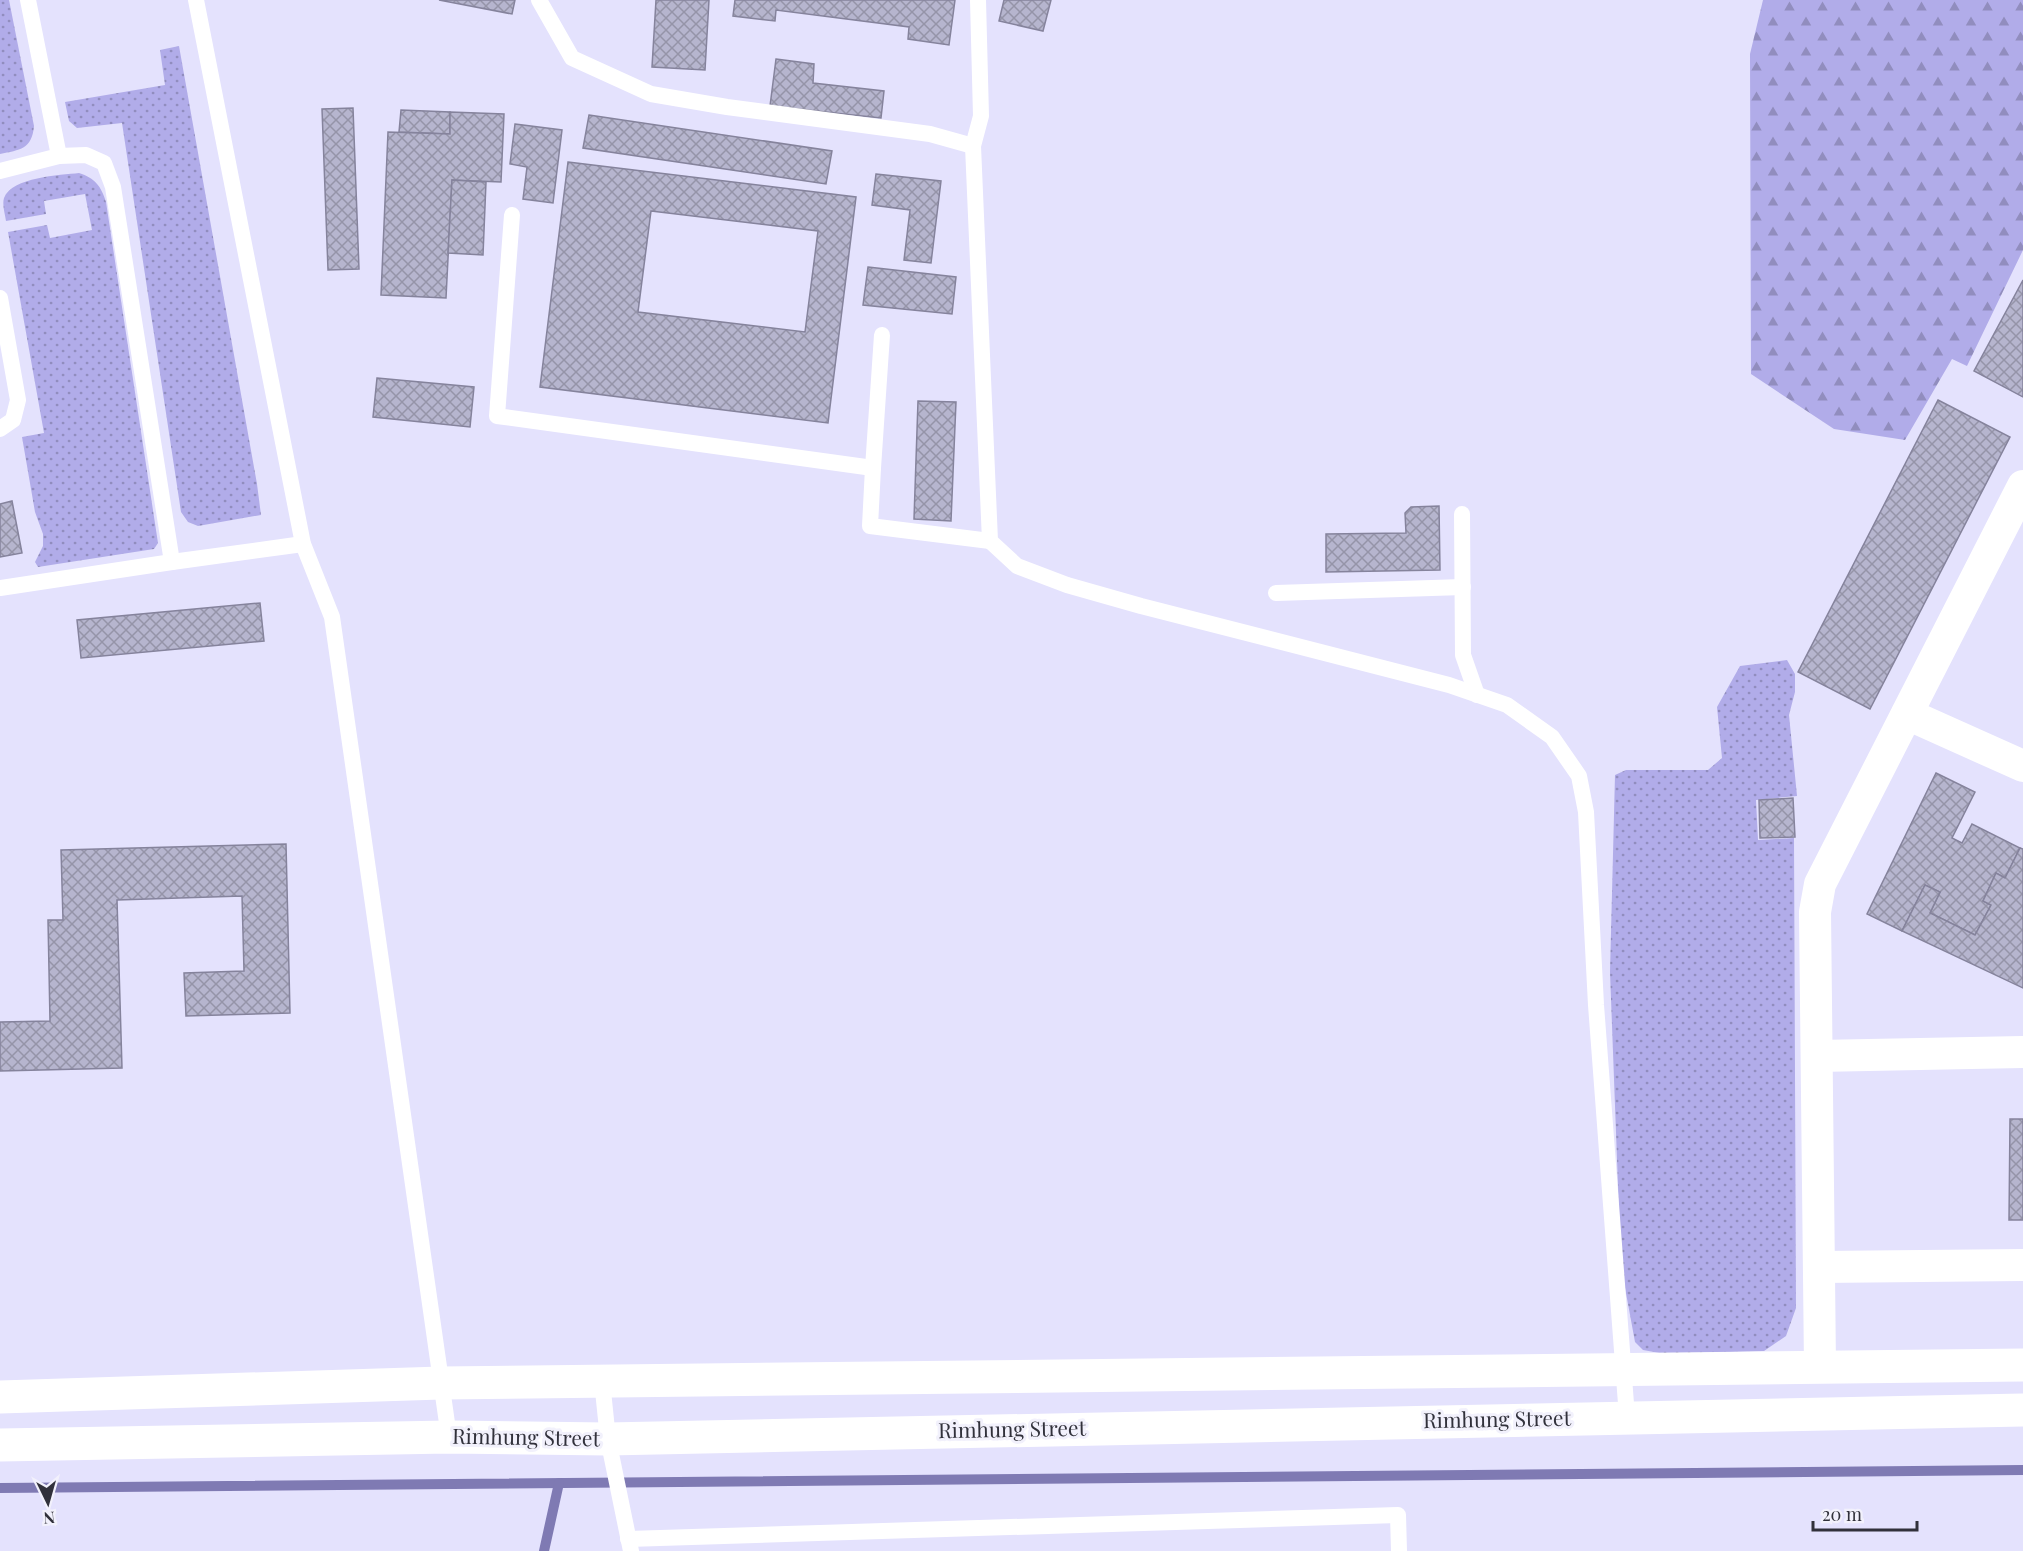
<svg xmlns="http://www.w3.org/2000/svg" width="2023" height="1551" viewBox="0 0 2023 1551" font-family="'Playfair Display',serif">
<style>
.grass{fill:url(#grass-dots)}
.forest{fill:url(#forest-firs)}
.lines{fill:none;stroke-linecap:round;stroke-linejoin:round}
.stream{stroke:#7f7ab3;stroke-width:10}
.building{fill:url(#building-cross-hatch);stroke:#85839c;stroke-width:1.5;fill-rule:evenodd}
.lane{stroke:#fff;stroke-width:16}
.street{stroke:#fff;stroke-width:32}
.primary{stroke:#fff;stroke-width:33}
.labels{text-anchor:middle;stroke-width:6;stroke-linejoin:round;paint-order:stroke}
.street-label{font-size:21px;fill:#31313b;stroke:#f2f1fc}
</style>
<defs>
<pattern id="grass-dots" width="8" height="8" patternUnits="userSpaceOnUse" patternTransform="scale(1.5)"><rect width="8" height="8" fill="#b1ace9"/><path d="M2 2h.1M6 6h.1" fill="none" stroke="#918dbe" stroke-width="1.8" stroke-linecap="round"/></pattern>
<pattern id="forest-firs" width="22" height="20" patternUnits="userSpaceOnUse" patternTransform="scale(1.5)"><rect width="22" height="20" fill="#b1ace9"/><path d="M5 1l3.5 6h-7zM16 11l3.5 6h-7z" fill="#918dbe"/></pattern>
<pattern id="building-cross-hatch" width="8" height="8" patternUnits="userSpaceOnUse" patternTransform="scale(1.5)"><rect width="8" height="8" fill="#b6b5ce"/><path d="M0 0l8 8M0 8l8-8" fill="none" stroke="#9594a8"/></pattern>
</defs>
<rect width="100%" height="100%" fill="#e4e2fd"/>
<g class="grass">
<path d="M 0,0 L 9,0 L 34,126 C 32,149 20,150 0,154 Z"/>
<path d="M 179,46 L 257,484 L 261,515 L 198,526 L 188,522 L 181,512 L 122,123 L 77,128 L 69,121 L 65,102 L 165,85 L 160,50 Z"/>
<path d="M 79,173 C 95,178 101,186 106,202 L 158,543 L 154,549 L 38,567 L 35,562 L 43,546 L 43,534 L 35,512 L 22,437 L 44,433 L 8,232 L 47,225 L 50,238 L 92,230 L 85,194 L 44,201 L 46,214 L 6,221 C 5,214 2,205 4,198 C 12,177 60,175 79,173 Z"/>
<path d="M 1787,660 L 1795,674 L 1795,692 L 1789,715 L 1797,796 L 1756,800 L 1758,840 L 1794,838 L 1796,1308 L 1786,1336 L 1764,1351 L 1665,1354 L 1643,1350 L 1635,1342 L 1621,1266 L 1610,972 L 1615,775 L 1626,770 L 1708,770 L 1722,758 L 1717,707 L 1740,666 Z"/>
</g>
<path class="forest" d="M 1763,0 L 2023,0 L 2023,250 L 1967,366 L 1952,359 L 1905,440 L 1834,429 L 1751,374 L 1750,54 Z"/>
<g class="lines">
<g class="stream">
<path d="M 0,1488 L 2023,1470"/>
<path d="M 544,1551 L 559,1483"/>
</g>
</g>
<g class="building">
<path d="M 439,0 L 515,0 L 512,14 Z"/>
<path d="M 656,0 L 709,0 L 705,70 L 652,67 Z"/>
<path d="M 735,0 L 955,0 L 949,45 L 908,39 L 909,27 L 776,10 L 775,21 L 733,16 Z"/>
<path d="M 1004,0 L 1051,0 L 1043,31 L 999,21 Z"/>
<path d="M 776,59 L 814,64 L 813,83 L 884,91 L 881,118 L 770,106 Z"/>
<path d="M 353,108 L 359,269 L 328,270 L 322,109 Z"/>
<path d="M 401,110 L 450,112 L 450,134 L 399,132 Z"/>
<path d="M 450,112 L 504,114 L 501,182 L 452,180 L 446,298 L 381,295 L 388,132 L 450,134 Z"/>
<path d="M 589,115 L 832,151 L 826,184 L 583,148 Z"/>
<path d="M 515,124 L 562,130 L 553,203 L 523,199 L 527,167 L 510,164 Z"/>
<path d="M 568,162 L 856,197 L 828,423 L 540,387 ZM 651,211 L 818,231 L 805,332 L 638,312 Z"/>
<path d="M 876,174 L 941,181 L 931,263 L 904,260 L 910,210 L 872,205 Z"/>
<path d="M 452,180 L 486,182 L 483,255 L 448,253 Z"/>
<path d="M 868,267 L 956,277 L 952,314 L 863,305 Z"/>
<path d="M 2023,280 L 2023,397 L 1974,371 Z"/>
<path d="M 377,378 L 474,387 L 470,427 L 373,417 Z"/>
<path d="M 1938,400 L 2010,437 L 1870,709 L 1798,672 Z"/>
<path d="M 918,401 L 956,402 L 951,521 L 914,519 Z"/>
<path d="M 12,501 L 22,553 L 0,557 L 0,504 Z"/>
<path d="M 1439,506 L 1440,570 L 1326,572 L 1326,534 L 1406,533 L 1405,513 L 1411,507 Z"/>
<path d="M 260,603 L 264,641 L 81,658 L 77,620 Z"/>
<path d="M 1936,773 L 1975,792 L 1952,838 L 1962,843 L 1972,824 L 2020,848 L 2005,878 L 1996,873 L 1983,901 L 1991,905 L 1975,935 L 1930,913 L 1940,892 L 1925,885 L 1902,931 L 1867,914 Z"/>
<path d="M 1793,798 L 1795,837 L 1760,838 L 1759,800 Z"/>
<path d="M 286,844 L 290,1013 L 186,1016 L 184,973 L 244,971 L 242,896 L 117,900 L 122,1068 L 0,1071 L 0,1022 L 50,1021 L 48,920 L 63,920 L 61,850 Z"/>
<path d="M 2020,848 L 2023,849 L 2023,988 L 1902,931 L 1925,885 L 1940,892 L 1930,913 L 1975,935 L 1991,905 L 1983,901 L 1996,873 L 2005,878 Z"/>
<path d="M 2010,1119 L 2023,1119 L 2023,1220 L 2009,1220 Z"/>
</g>
<g class="lines">
<g class="lane">
<path d="M 196,0 L 303,544 L 332,617 L 449,1437"/>
<path d="M 539,0 L 572,58 L 651,94 L 727,107 L 930,134 L 973,146"/>
<path d="M 978,0 L 981,116 L 973,146 L 990,541 L 1017,566 L 1067,585 L 1141,606 L 1449,685 L 1507,705 L 1552,737 L 1579,776 L 1586,812 L 1596,1005 L 1627,1417"/>
<path d="M 59,156 L 86,155 L 104,163 L 113,187 L 172,562"/>
<path d="M 0,171 L 59,156 L 28,0"/>
<path d="M 512,215 L 497,416 L 873,468 L 870,526 L 990,541"/>
<path d="M 0,298 L 18,400 L 13,420 L 0,429"/>
<path d="M 873,468 L 882,335"/>
<path d="M 1462,514 L 1463,655 L 1477,695"/>
<path d="M 0,588 L 172,562 L 303,544"/>
<path d="M 1276,593 L 1463,587"/>
<path d="M 602,1381 L 608,1439 L 631,1551"/>
<path d="M 628,1539 L 1398,1515 L 1399,1551"/>
</g>
<g class="street">
<path d="M 1907,714 L 2023,766"/>
<path d="M 1817,1056 L 2023,1052"/>
<path d="M 1820,1267 L 2023,1265"/>
<path d="M 1820,1366 L 1815,912 L 1820,884 L 2023,486"/>
</g>
<g class="primary">
<path d="M 0,1397 L 441,1383 L 2023,1365"/>
<path d="M 0,1445 L 449,1437 L 608,1439 L 2023,1410"/>
</g>
</g>
<g class="labels">
<g class="street-label">
<text transform="translate(1497 1420) rotate(-1)" y="7">Rimhung Street</text>
<text transform="translate(1012 1430) rotate(-1)" y="7">Rimhung Street</text>
<text transform="translate(526 1438) rotate(1)" y="7">Rimhung Street</text>
</g>
</g>
<g transform="translate(48 1503) rotate(175)" stroke="#f2f1fc" stroke-width="4.5" paint-order="stroke">
<path d="M0-4.5L10 22L0 15L-10 22Z" fill="#31313b"/>
<text y="-9" font-size="16" font-weight="bold" text-anchor="middle" fill="#31313b">N</text>
</g>
<path d="M1813 1521v9h104v-9" fill="none" stroke="#31313b" stroke-width="3"/>
<text x="1822" y="1521" font-size="18" fill="#31313b" stroke="#f2f1fc" stroke-width="4.5" paint-order="stroke">20 m</text>
</svg>
